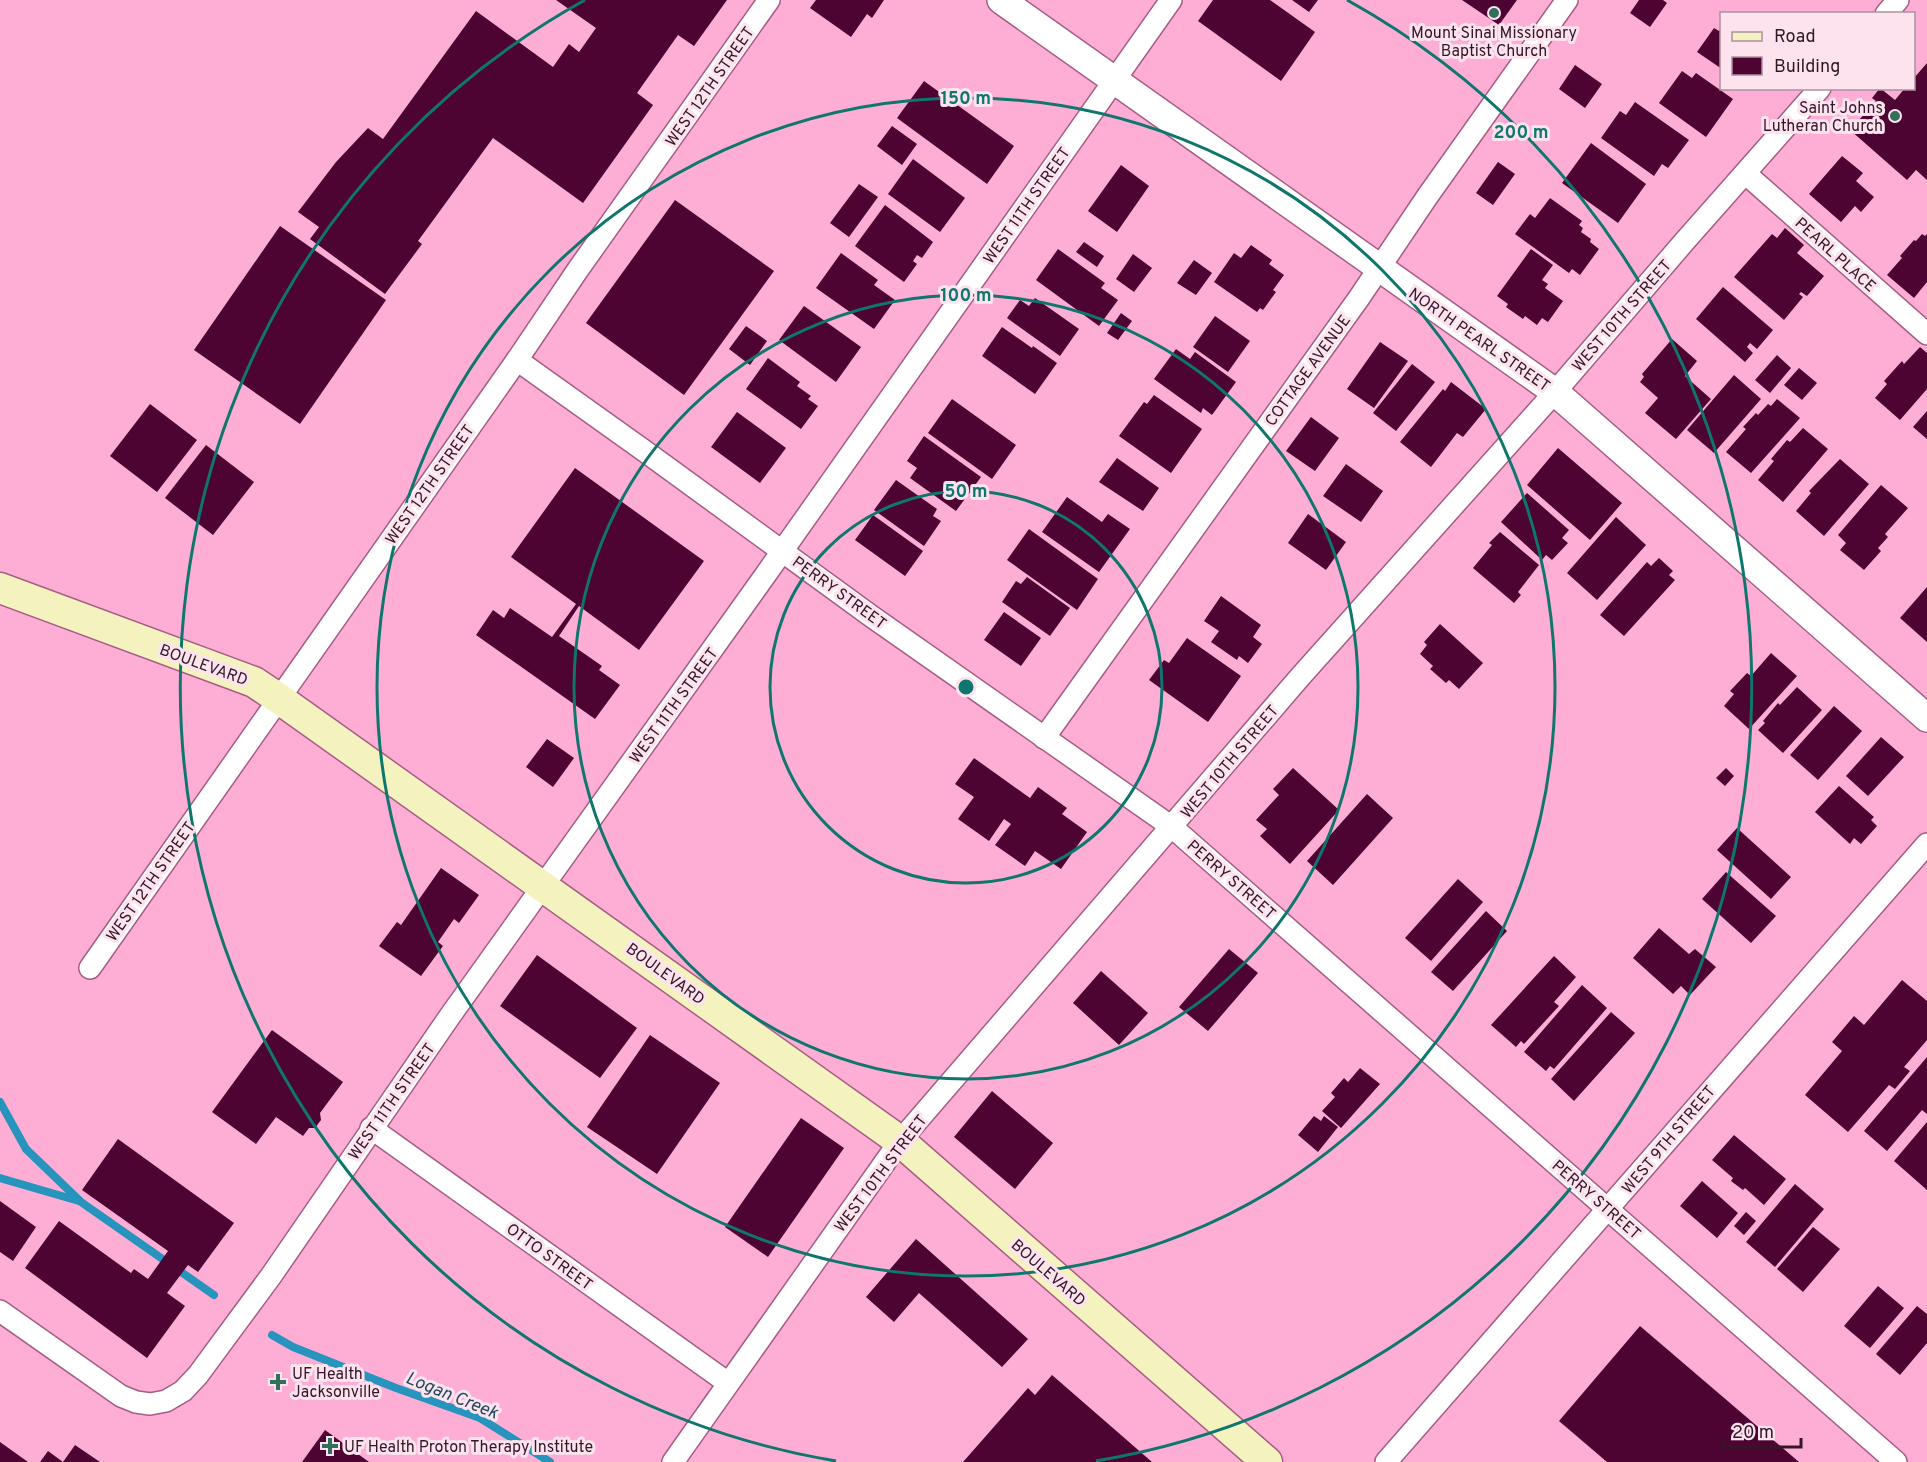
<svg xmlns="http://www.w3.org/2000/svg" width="1927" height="1462" viewBox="0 0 1927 1462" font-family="Overpass,sans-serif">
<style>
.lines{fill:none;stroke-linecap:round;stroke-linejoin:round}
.stream{stroke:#2694bd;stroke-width:8}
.building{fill:#4d0432}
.minor-casing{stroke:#a65d83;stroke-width:24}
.tertiary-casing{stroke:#a65d83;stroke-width:30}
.secondary-casing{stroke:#a65d83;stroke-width:33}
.minor{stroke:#fff;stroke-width:21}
.tertiary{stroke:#fff;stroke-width:27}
.secondary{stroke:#f4f3c0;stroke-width:30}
.ring{fill:none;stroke:#0f766e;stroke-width:3}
.poi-dot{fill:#33705b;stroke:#fce3ee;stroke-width:2}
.labels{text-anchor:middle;stroke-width:6;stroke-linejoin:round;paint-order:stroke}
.poi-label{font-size:16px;fill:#341626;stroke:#fce3ee;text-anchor:start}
.street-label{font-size:16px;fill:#341626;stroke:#fce3ee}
.water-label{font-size:18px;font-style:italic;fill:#1e4a5c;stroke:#fce3ee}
.centre{fill:#0f766e;stroke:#fce3ee;stroke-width:3}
.ring-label{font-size:18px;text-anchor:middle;font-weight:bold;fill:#0f766e;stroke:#fce3ee;stroke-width:6;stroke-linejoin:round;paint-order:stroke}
</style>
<rect width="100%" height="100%" fill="#feaed5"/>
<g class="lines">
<g class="stream">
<path d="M 0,1102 L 26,1149 L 81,1202 L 214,1295"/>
<path d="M 0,1178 L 79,1201"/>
<path d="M 272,1335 L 293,1347 L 396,1388 L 480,1418 L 550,1462"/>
</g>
</g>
<g class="building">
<path d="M 556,0 L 727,0 L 694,46 L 678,35 L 637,93 L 653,105 L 583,203 L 493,138 L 418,241 L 422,244 L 385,294 L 310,239 L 319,227 L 298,212 L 336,162 L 368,128 L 383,139 L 476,11 L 553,67 L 569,44 L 579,52 L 596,28 Z"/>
<path d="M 816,0 L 884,0 L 872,18 L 867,14 L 851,37 L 810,8 Z"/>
<path d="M 1213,0 L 1270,0 L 1315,32 L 1281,81 L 1198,21 Z"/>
<path d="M 1292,0 L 1318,0 L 1309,12 Z"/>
<path d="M 1462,0 L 1517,0 L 1499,25 Z"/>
<path d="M 1639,0 L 1663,0 L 1667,3 L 1650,27 L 1630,13 Z"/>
<path d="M 1714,28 L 1719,31 L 1722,28 L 1722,69 L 1697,52 Z"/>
<path d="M 1927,63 L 1927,180 L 1916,170 L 1907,180 L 1850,130 L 1876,101 L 1872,98 L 1880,88 L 1895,100 L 1905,88 L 1914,88 L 1914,78 Z"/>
<path d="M 1575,65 L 1602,84 L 1585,108 L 1559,89 Z"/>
<path d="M 1682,71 L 1692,78 L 1696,73 L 1733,99 L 1706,137 L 1659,103 Z"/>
<path d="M 924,81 L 1014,146 L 987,184 L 897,118 Z"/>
<path d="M 1635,102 L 1689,140 L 1668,168 L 1662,164 L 1654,176 L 1601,138 L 1620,111 L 1626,115 Z"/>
<path d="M 892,126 L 917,144 L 902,165 L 877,146 Z"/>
<path d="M 1591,143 L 1646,184 L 1618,223 L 1562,183 Z"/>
<path d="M 1842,156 L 1863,173 L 1856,181 L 1874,197 L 1861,212 L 1855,206 L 1841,222 L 1809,194 Z"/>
<path d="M 913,159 L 965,198 L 940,232 L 888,194 Z"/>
<path d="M 1498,162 L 1515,174 L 1493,205 L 1476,193 Z"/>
<path d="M 1121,165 L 1149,186 L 1117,232 L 1088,211 Z"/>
<path d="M 859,184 L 878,197 L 849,237 L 830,223 Z"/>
<path d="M 1550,198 L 1582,221 L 1579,225 L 1583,228 L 1581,232 L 1591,239 L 1590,242 L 1599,249 L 1580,275 L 1572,269 L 1569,273 L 1515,234 L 1530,214 L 1535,218 Z"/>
<path d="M 675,200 L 774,271 L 684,395 L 586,323 Z"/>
<path d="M 885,205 L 933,242 L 922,258 L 917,255 L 913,261 L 917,264 L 904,282 L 855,246 Z"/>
<path d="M 280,226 L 386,300 L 300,424 L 194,350 Z"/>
<path d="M 1785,228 L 1804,245 L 1797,253 L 1824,276 L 1807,296 L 1801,292 L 1799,294 L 1803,297 L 1784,320 L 1734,277 L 1772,234 L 1777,238 Z"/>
<path d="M 1922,234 L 1925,236 L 1927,234 L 1927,282 L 1914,298 L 1887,275 L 1902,258 L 1900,256 L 1914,240 L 1916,241 Z"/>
<path d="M 1084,242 L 1104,256 L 1097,267 L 1076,252 Z"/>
<path d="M 1251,245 L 1272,260 L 1269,264 L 1284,275 L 1273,290 L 1276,292 L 1263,310 L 1260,308 L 1257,312 L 1214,282 L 1234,253 L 1241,258 Z"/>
<path d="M 1058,249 L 1105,283 L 1101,288 L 1118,300 L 1099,326 L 1036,280 Z"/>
<path d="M 1531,249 L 1553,265 L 1542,280 L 1548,284 L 1545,288 L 1563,301 L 1548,322 L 1542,318 L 1537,325 L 1525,316 L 1523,319 L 1506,307 L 1508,304 L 1497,296 Z"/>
<path d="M 841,253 L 878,280 L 874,285 L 895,300 L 874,329 L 816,288 Z"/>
<path d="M 1133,254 L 1152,268 L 1134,292 L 1116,279 Z"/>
<path d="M 1194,260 L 1212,273 L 1196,295 L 1177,283 Z"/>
<path d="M 1723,287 L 1773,330 L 1757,349 L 1750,343 L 1747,347 L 1753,353 L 1745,362 L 1696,319 Z"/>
<path d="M 1035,298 L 1079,329 L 1060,356 L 1007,318 L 1020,300 L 1029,306 Z"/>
<path d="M 804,306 L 861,347 L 836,382 L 779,340 Z"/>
<path d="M 1121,313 L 1132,321 L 1118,340 L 1107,333 Z"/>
<path d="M 1215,316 L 1250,341 L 1228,372 L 1193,347 Z"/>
<path d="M 746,326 L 767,341 L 750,365 L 729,349 Z"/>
<path d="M 1002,327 L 1032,348 L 1033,346 L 1057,363 L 1035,394 L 982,356 Z"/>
<path d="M 1672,339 L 1697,361 L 1685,376 L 1711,399 L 1676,439 L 1645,413 L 1658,398 L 1640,382 L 1644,377 L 1642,374 Z"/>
<path d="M 1380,342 L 1408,361 L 1374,408 L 1347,389 Z"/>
<path d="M 1920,347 L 1927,353 L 1927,389 L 1900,420 L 1875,398 L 1887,384 L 1884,381 L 1902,361 L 1904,364 Z"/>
<path d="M 1176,349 L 1190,359 L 1195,352 L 1236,382 L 1212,415 L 1203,408 L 1201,413 L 1154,379 Z"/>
<path d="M 1777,355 L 1791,368 L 1770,393 L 1755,380 Z"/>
<path d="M 768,358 L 800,382 L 797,386 L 811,396 L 808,399 L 818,406 L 801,429 L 746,389 Z"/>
<path d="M 1412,364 L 1435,382 L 1396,431 L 1373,413 Z"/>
<path d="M 1799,368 L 1817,383 L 1802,400 L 1784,385 Z"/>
<path d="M 1734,375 L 1761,399 L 1714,453 L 1687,430 Z"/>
<path d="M 1451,382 L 1486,409 L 1463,437 L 1457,433 L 1431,467 L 1400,442 L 1443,389 L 1445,391 Z"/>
<path d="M 1154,395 L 1202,429 L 1171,473 L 1119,436 L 1144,402 L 1147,404 Z"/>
<path d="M 952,399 L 1016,445 L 992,479 L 928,433 Z"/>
<path d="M 1777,399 L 1800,418 L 1751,473 L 1726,452 L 1746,429 L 1743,427 L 1756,413 L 1758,415 L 1768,404 L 1771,406 Z"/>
<path d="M 150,404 L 197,440 L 157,492 L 110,456 Z"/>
<path d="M 1927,411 L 1927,439 L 1913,427 Z"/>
<path d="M 737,412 L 786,448 L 760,483 L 711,447 Z"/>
<path d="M 1311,417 L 1339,438 L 1315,471 L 1286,451 Z"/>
<path d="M 1803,428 L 1828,449 L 1783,502 L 1758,480 L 1774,461 L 1771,459 L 1787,440 L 1790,442 Z"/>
<path d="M 924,436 L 981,477 L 956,511 L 910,478 L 917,468 L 907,461 Z"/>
<path d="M 206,445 L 254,482 L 213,535 L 165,498 Z"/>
<path d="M 1558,448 L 1622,503 L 1590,540 L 1527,485 Z"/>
<path d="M 1117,458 L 1159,488 L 1143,511 L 1099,482 Z"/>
<path d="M 1840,459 L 1869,484 L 1824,536 L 1796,511 L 1811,493 L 1809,491 Z"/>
<path d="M 1346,464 L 1383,491 L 1361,522 L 1323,496 Z"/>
<path d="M 575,468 L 704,561 L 639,650 L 579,606 L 559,636 L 602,666 L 599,670 L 620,685 L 595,719 L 476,635 L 493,610 L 504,618 L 510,608 L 552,637 L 576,604 L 511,557 Z"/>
<path d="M 896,480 L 937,509 L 933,516 L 941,521 L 924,546 L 874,510 Z"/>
<path d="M 1881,485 L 1908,508 L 1885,534 L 1888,537 L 1878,548 L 1881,551 L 1864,570 L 1840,550 L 1846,543 L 1838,535 Z"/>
<path d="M 1527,493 L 1569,530 L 1562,538 L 1568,543 L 1552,560 L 1546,555 L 1542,560 L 1501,522 Z"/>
<path d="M 1067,497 L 1102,522 L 1108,514 L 1130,529 L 1099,572 L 1042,532 Z"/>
<path d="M 1308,514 L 1346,542 L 1326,570 L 1288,543 Z"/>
<path d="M 873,515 L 923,551 L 905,576 L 855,540 Z"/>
<path d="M 1616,517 L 1646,545 L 1597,600 L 1567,573 Z"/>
<path d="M 1029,529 L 1098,579 L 1077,610 L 1007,560 Z"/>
<path d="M 1500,532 L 1539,565 L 1518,592 L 1521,595 L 1514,603 L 1473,568 L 1492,545 L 1489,543 Z"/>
<path d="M 1659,558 L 1673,571 L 1669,575 L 1675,580 L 1624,636 L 1600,615 L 1647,562 L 1651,566 Z"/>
<path d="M 1027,577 L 1070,608 L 1050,636 L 1002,602 L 1016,581 L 1021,584 Z"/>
<path d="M 1927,587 L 1927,642 L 1900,618 Z"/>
<path d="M 1221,596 L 1261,625 L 1253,637 L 1262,644 L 1248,663 L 1239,656 L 1237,660 L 1211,642 L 1219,631 L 1204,621 Z"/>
<path d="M 1004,612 L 1041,638 L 1021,666 L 984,640 Z"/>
<path d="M 1440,624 L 1483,663 L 1459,689 L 1449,680 L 1446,683 L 1430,669 L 1433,666 L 1420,654 L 1427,645 L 1424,642 Z"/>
<path d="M 1187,638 L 1241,676 L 1208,722 L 1149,680 L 1164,660 L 1169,663 Z"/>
<path d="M 1771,653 L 1797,676 L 1749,729 L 1724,706 L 1734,694 L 1730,691 L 1747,673 L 1751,676 Z"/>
<path d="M 1797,687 L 1822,710 L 1783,753 L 1758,730 L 1765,723 L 1763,721 L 1778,703 L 1780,705 Z"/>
<path d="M 1834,706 L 1862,731 L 1818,780 L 1790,755 Z"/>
<path d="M 1881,737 L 1904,757 L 1868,796 L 1846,776 Z"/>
<path d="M 547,739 L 574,758 L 553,787 L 526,767 Z"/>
<path d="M 974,758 L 1030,798 L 1038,787 L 1067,808 L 1062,814 L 1087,832 L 1061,869 L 1035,851 L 1025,866 L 995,845 L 1011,824 L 1004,819 L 989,841 L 958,819 L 974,797 L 955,784 Z"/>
<path d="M 1293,768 L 1339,810 L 1290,864 L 1260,836 L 1267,829 L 1256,820 L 1279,795 L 1273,789 Z"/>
<path d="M 1726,768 L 1734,776 L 1725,786 L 1716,778 Z"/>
<path d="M 1839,786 L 1874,817 L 1871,820 L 1877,826 L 1861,844 L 1854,838 L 1850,844 L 1815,812 Z"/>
<path d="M 1367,794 L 1393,818 L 1333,885 L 1307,861 Z"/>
<path d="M 1737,828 L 1791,877 L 1771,899 L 1717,850 Z"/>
<path d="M 441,868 L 479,895 L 459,923 L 454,919 L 438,942 L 443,946 L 421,976 L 379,946 L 397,922 L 401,925 Z"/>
<path d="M 1726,872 L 1776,916 L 1751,943 L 1702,899 Z"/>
<path d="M 1458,879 L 1483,902 L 1431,961 L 1405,938 Z"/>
<path d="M 1486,911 L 1507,931 L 1453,991 L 1431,972 Z"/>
<path d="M 1659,928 L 1689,954 L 1695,949 L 1716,967 L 1690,995 L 1681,986 L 1673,994 L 1633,958 Z"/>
<path d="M 1229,949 L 1258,973 L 1208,1031 L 1179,1007 Z"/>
<path d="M 537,955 L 637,1028 L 600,1078 L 500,1006 Z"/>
<path d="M 1554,956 L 1576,977 L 1554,1002 L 1559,1006 L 1524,1044 L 1521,1041 L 1516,1047 L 1491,1025 Z"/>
<path d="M 1101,971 L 1148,1013 L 1119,1045 L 1073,1003 Z"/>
<path d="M 1902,980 L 1927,1001 L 1927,1040 L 1904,1067 L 1910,1071 L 1895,1089 L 1889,1085 L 1848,1132 L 1805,1095 L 1842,1051 L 1832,1042 L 1854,1016 L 1864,1025 Z"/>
<path d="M 1582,985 L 1607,1008 L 1554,1069 L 1550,1066 L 1546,1071 L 1524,1052 Z"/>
<path d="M 1611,1012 L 1635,1033 L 1574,1101 L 1551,1079 Z"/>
<path d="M 272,1030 L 343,1082 L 320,1113 L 321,1120 L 315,1128 L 309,1128 L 303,1136 L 276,1117 L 256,1144 L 212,1112 Z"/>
<path d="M 650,1035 L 720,1083 L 657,1174 L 587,1127 Z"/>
<path d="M 1927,1057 L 1927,1114 L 1922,1110 L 1887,1151 L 1864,1131 Z"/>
<path d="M 1360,1068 L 1380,1084 L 1341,1128 L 1322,1111 L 1335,1097 L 1331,1093 L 1344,1078 L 1348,1082 Z"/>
<path d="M 992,1091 L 1053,1143 L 1015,1189 L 954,1137 Z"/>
<path d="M 1314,1116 L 1321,1121 L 1324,1116 L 1338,1127 L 1318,1152 L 1298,1135 Z"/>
<path d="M 801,1118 L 844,1148 L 768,1257 L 725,1227 Z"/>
<path d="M 1927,1122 L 1927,1190 L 1894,1161 Z"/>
<path d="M 1734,1135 L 1786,1179 L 1764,1205 L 1745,1188 L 1743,1190 L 1731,1181 L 1733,1178 L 1712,1160 Z"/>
<path d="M 118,1139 L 234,1223 L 198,1272 L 188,1265 L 167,1293 L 185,1306 L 147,1358 L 25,1268 L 59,1221 L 131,1273 L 134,1269 L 148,1279 L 168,1251 L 82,1190 Z"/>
<path d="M 1702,1181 L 1738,1213 L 1717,1238 L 1680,1206 Z"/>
<path d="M 1795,1184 L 1824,1209 L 1775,1267 L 1746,1242 Z"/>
<path d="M 0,1201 L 36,1227 L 13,1261 L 0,1252 Z"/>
<path d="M 1746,1212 L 1756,1221 L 1744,1235 L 1734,1226 Z"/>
<path d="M 1813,1227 L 1840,1249 L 1803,1292 L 1777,1269 Z"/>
<path d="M 916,1239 L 1028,1339 L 1002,1367 L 919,1293 L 894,1322 L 866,1297 Z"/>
<path d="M 1878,1286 L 1904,1308 L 1870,1348 L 1844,1326 Z"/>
<path d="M 1917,1306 L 1927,1314 L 1927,1343 L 1900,1375 L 1876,1354 Z"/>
<path d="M 1640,1326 L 1799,1462 L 1607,1462 L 1559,1421 Z"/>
<path d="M 1052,1375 L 1152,1462 L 963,1462 L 1028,1388 L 1035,1395 Z"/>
<path d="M 325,1430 L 369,1462 L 302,1462 Z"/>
<path d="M 0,1442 L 28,1462 L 0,1462 Z"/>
<path d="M 75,1445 L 100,1462 L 40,1462 L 48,1451 L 63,1462 Z"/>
</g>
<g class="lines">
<g class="minor-casing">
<g id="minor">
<path d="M 1886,14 L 1898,0"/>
<path d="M 1746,174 L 1927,334"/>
<path d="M 517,360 L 646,452 L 871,616 L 1172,827 L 1896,1462"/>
<path d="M 1044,738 L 1359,298 L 1427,197 L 1567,0"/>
<path d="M 90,968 L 517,360 L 577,271 L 769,0"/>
<path d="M 371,1128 L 728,1383"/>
<path d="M 0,1311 L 121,1396 L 136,1402 L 150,1404 L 166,1401 L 183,1391 L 198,1375 L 271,1276 L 450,1016 L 764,577 L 1171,0"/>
<path d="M 673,1462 L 900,1141 L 1300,677 L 1555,392 L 1684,242 L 1820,88"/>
<path d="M 1386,1462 L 1927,844"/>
</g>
</g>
<g class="tertiary-casing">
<path id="tertiary" d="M 1001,0 L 1555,392 L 1927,718"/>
</g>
<g class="secondary-casing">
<path id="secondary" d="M 0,588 L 254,682 L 278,698 L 900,1141 L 1267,1462"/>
</g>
<use href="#minor" class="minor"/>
<use href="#tertiary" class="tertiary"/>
<use href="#secondary" class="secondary"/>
</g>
<g class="ring">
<circle cx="966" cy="687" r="196"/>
<circle cx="966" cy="687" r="392"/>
<circle cx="966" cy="687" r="589"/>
<path d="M836 1461A785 785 0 0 1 585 0M1347 0A785 785 0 0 1 1096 1461"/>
</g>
<g class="poi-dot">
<circle cx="1494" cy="13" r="6"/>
<circle cx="1895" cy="116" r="6"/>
<path d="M275 1373h6v6h6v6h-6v6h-6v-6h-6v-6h6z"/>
<path d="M327 1437h6v6h6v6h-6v6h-6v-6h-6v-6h6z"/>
</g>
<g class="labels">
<g class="poi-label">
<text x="1494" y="38" text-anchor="middle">Mount Sinai Missionary<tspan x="1494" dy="18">Baptist Church</tspan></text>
<text x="1883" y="113" text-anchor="end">Saint Johns<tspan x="1883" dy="18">Lutheran Church</tspan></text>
<text x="292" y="1379">UF Health<tspan x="292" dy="18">Jacksonville</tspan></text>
<text x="344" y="1452">UF Health Proton Therapy Institute</text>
</g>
<g class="street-label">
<text transform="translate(709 86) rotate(-55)" y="6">WEST 12TH STREET</text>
<text transform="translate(1026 205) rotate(-55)" y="6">WEST 11TH STREET</text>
<text transform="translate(1836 254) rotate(42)" y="6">PEARL PLACE</text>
<text transform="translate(1621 315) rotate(-49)" y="6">WEST 10TH STREET</text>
<text transform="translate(1480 339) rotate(35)" y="6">NORTH PEARL STREET</text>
<text transform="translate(1307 370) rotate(-54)" y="6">COTTAGE AVENUE</text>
<text transform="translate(429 484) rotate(-55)" y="6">WEST 12TH STREET</text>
<text transform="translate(840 592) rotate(36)" y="6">PERRY STREET</text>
<text transform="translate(204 664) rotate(20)" y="6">BOULEVARD</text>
<text transform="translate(673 705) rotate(-54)" y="6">WEST 11TH STREET</text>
<text transform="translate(1229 761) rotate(-50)" y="6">WEST 10TH STREET</text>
<text transform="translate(1232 879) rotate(41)" y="6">PERRY STREET</text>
<text transform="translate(150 881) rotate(-55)" y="6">WEST 12TH STREET</text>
<text transform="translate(666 973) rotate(36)" y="6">BOULEVARD</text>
<text transform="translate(391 1101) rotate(-55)" y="6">WEST 11TH STREET</text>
<text transform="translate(1668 1139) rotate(-50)" y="6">WEST 9TH STREET</text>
<text transform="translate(880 1173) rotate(-53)" y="6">WEST 10TH STREET</text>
<text transform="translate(1597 1199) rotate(41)" y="6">PERRY STREET</text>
<text transform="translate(550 1256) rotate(36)" y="6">OTTO STREET</text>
<text transform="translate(1049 1272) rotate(41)" y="6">BOULEVARD</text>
</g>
<g class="water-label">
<text transform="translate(452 1395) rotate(22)" y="6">Logan Creek</text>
</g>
</g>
<circle cx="966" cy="687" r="9" class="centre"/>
<g class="ring-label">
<text x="966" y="104">150 m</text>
<text x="1521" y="138">200 m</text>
<text x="966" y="301">100 m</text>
<text x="966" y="497">50 m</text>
</g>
<rect x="1720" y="12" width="195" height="78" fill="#fce3ee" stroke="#ac919e" stroke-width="1.5"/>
<rect x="1732" y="32" width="30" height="9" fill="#f4f3c0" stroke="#ac919e" stroke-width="1.5"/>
<text x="1774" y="42" font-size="18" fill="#341626">Road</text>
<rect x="1732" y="57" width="30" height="18" fill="#4d0432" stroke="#ac919e" stroke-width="1.5"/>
<text x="1774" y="72" font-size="18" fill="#341626">Building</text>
<path d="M1723 1438v9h78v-9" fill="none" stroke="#341626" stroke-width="3"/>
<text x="1732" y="1438" font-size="18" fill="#341626" stroke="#fce3ee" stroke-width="4.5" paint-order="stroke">20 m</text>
</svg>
